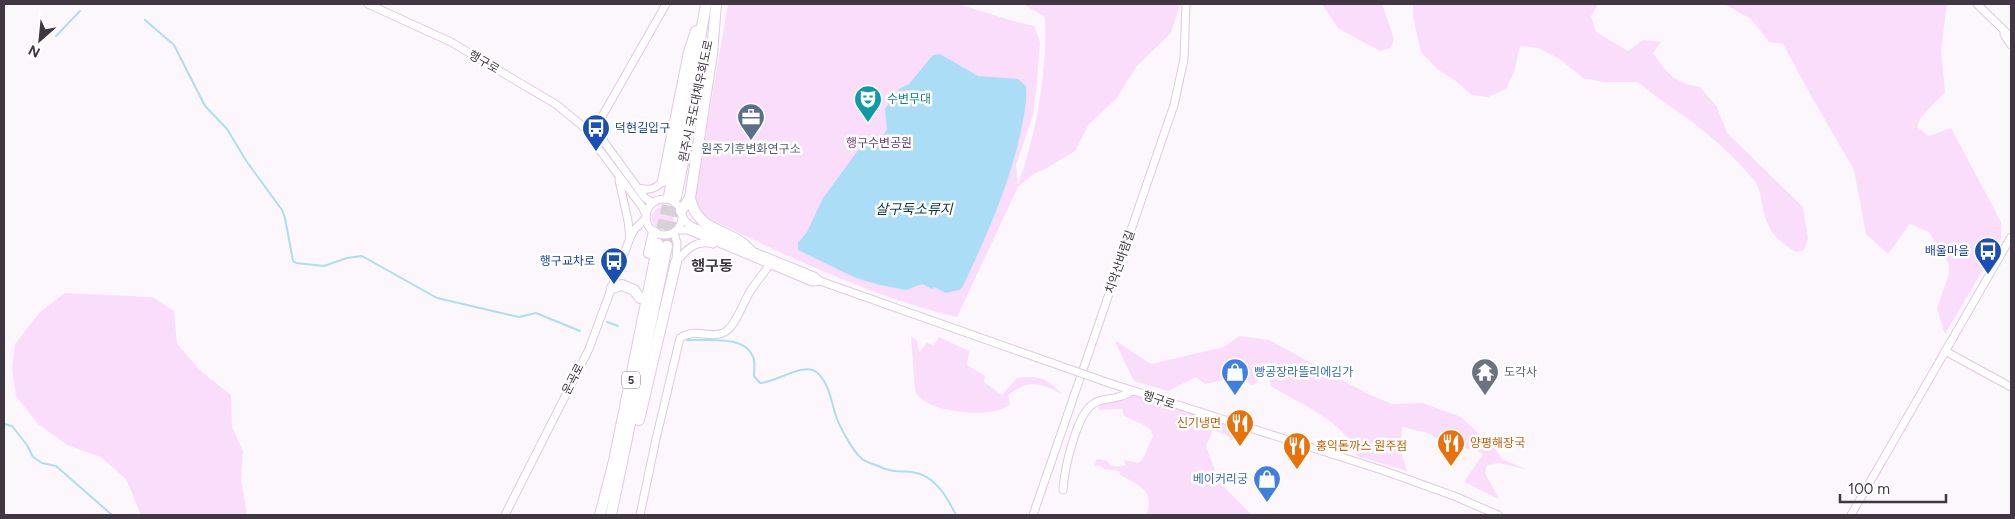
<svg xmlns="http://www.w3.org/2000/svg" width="2015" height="519" viewBox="0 0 2015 519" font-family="Figtree,'Noto Sans KR',sans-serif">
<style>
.green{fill:#f9ddfb}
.water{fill:#acddf7}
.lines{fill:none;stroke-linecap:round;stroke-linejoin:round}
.stream{stroke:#acddf7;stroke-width:2}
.highway-tunnel{stroke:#d7d1d8;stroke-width:10;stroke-dasharray:10 5;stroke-linecap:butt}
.minor-casing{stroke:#e0c9e2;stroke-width:9}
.highway-casing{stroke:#e0c9e2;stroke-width:12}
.minor{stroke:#fff;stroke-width:7}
.highway{stroke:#fff;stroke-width:10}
.minor-bridge-casing{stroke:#e0c9e2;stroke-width:9;stroke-linecap:butt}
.minor-bridge{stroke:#fff;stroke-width:7}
.labels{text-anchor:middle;stroke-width:5;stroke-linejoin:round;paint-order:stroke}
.shield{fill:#fff;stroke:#7a737b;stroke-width:1}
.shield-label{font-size:11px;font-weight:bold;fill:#413742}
.street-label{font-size:12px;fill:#413742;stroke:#fff}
.culture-label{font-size:12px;fill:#0d838f;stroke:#fff;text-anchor:start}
.transit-label{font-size:12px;fill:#164399;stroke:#fff;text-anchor:end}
.park-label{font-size:12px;fill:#6c4171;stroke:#fff}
.service-label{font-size:12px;fill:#4e5e75;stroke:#fff}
.shop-label{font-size:12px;fill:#366cbe;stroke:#fff;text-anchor:start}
.worship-label{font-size:12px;fill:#5b616d;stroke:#fff;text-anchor:start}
.food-label{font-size:12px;fill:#c56008;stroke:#fff;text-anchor:start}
.water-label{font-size:14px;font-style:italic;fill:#103a4c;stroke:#fff}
.quarter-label{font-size:15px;font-weight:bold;fill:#413742;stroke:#fff}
</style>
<rect width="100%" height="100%" fill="#fcf7fd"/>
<g class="green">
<path d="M 728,4 L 958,4 L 1013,21 L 1034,26 L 1040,42 L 1036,92 L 1033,115 L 1016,165 L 1018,185 C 1037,131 1047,74 1045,17 L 1023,4 L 964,4 L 1180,4 L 1171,33 L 1136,67 L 1117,98 L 1089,124 L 1075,151 L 1045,169 L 1033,174 L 1018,187 L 957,317 C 872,297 787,256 708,218 L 699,208 L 695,196 Z"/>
<path d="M 1322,4 L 1382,4 L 1394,39 L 1391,48 L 1380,51 L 1338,28 Z"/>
<path d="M 1413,4 L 1598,4 L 1591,16 L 1596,32 L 1628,51 L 1643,40 L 1661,42 L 1653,53 C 1667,73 1674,83 1700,87 L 1717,107 L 1727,133 L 1803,207 L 1808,238 L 1804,250 L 1796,252 C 1784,245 1772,236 1767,222 C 1761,209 1763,191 1753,179 C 1741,164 1726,150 1712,138 C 1689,117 1661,102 1638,82 L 1603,82 L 1583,78 L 1560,59 L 1538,48 L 1520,46 L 1514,72 L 1506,89 L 1488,97 L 1472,95 L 1456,81 L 1437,69 L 1421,52 L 1413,16 Z"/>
<path d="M 1724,4 L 1947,4 L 1941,50 L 1945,92 L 1921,117 L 1917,127 L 1929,136 L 1951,128 L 2001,222 L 2001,239 L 1945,334 L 1937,309 L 1949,273 L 1949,265 L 1929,232 L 1910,224 L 1888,254 L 1866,234 L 1854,170 L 1809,92 L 1783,44 L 1769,42 L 1751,19 Z"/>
<circle cx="663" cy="218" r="11"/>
<path d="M 65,293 L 152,297 L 174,311 L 177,344 L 202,372 L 231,395 L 232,427 L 243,451 L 241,479 L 247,515 L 141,515 L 126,479 L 101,457 L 69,446 L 38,424 L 16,396 L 12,369 L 15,344 L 40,312 Z"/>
<path d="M 911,336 L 917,341 L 919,352 L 927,343 L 934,345 L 939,337 L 969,351 L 967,365 L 985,376 L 984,382 L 1002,395 L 1017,378 C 1039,375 1047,378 1062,394 C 1038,382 1030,379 1008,395 L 1010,404 C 995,420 921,413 915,390 Z"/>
<path d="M 1239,336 L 1269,340 L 1368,394 L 1392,404 L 1423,403 L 1461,417 L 1496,450 L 1502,459 L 1526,469 L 1498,463 L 1487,465 L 1485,473 L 1499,499 L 1464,482 L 1483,454 L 1475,450 L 1447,445 L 1428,433 L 1402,427 L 1400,449 L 1407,471 L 1357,456 C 1347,422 1300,404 1271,386 L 1268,372 L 1263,366 L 1258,367 L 1258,382 L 1252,385 L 1238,377 L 1205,384 L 1196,377 L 1168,391 L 1134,381 L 1116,344 L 1116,341 L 1151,364 L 1224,347 Z"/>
<path d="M 1133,394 L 1249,430 L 1239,439 L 1231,440 L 1227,435 L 1213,430 L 1206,446 L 1219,482 L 1252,515 L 1146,515 C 1156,491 1139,485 1120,475 L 1120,471 L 1105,469 L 1099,465 L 1094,467 L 1097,459 L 1107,461 C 1111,468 1118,467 1126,465 L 1124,460 L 1139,463 C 1148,454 1146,447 1153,437 L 1151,430 L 1144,425 L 1124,416 L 1122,409 L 1099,410 L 1098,408 L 1103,403 Z"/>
</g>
<path class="water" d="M 940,54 L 978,76 L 1018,79 L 1026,86 C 1027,102 1024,116 1021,131 C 1009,186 986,238 962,288 L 959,290 L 946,293 L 934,287 L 932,289 L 922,284 L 906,290 L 880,285 L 856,278 L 798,250 L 798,243 L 807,232 L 823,198 L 862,145 L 877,143 L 887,130 L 885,109 L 899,89 L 909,84 L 933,55 Z"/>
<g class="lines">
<g class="stream">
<path d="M 145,20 L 174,45 L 205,106 L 227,129 L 247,162 L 282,210 L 285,218 L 293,261 L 296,263 L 324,266 L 347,258 L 362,256 L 437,298 L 519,317 L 536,313 L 580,331"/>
<path d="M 56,36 L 80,11"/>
<path d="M 607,322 L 618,326"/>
<path d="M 687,340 C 708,341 748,334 754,360 C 755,365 754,371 754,376 L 760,383 C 774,383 803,363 815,371 C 830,382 831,403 837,419 C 841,429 853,451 861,458 C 865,462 873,464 878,466 C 890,472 899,471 912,472 C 935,475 947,497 956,515"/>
<path d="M 4,424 L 12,426 L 27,445 L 33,457 L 42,463 L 56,466 L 112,515"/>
</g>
<g class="highway-tunnel">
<path d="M 658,244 L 669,196"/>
<path d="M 667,246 L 676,197"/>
</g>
<g class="minor-casing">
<g id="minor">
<path d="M 368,4 L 451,42 L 557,105 L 592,134 L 602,139 L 645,198 L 653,203"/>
<path d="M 1977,4 L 2011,37"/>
<path d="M 2004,34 L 2011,45"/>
<path d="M 619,180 L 628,221 L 630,238"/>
<path d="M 639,188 C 649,191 656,189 663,181"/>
<circle cx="664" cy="217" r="18"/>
<path d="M 646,215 L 643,208 L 596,145 L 592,134 L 666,4"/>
<path d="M 682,215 L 685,221 L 691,226 L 814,276 L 820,281 L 1038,358"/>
<path d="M 677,230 L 688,230 L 812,282 L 820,281"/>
<path d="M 674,233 L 677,243 L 676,262"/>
<path d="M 676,262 C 686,250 696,239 713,244"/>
<path d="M 1945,351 L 2011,387"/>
<path d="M 1109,383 L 1382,470 L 1454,496 L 1498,515"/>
<path d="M 1063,490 C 1064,471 1076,415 1093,404 C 1101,398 1109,400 1118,397 C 1123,396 1128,393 1133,391"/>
<path d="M 505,515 L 589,349 L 630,238 L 634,230 L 646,218"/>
<path d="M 640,515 L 656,439 L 680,338 C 696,327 710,340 725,332 C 736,326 744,300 751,290 C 757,281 764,273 770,264"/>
<path d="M 1033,515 L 1174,105 L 1184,59 L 1186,4"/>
<path d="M 1851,515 L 2011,237"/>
</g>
</g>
<g class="highway-casing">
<g id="highway">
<path d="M 716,4 L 712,54 L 690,198 C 698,234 729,227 750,250"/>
<path d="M 663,181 L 689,52 L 696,31"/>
<path d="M 669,196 L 696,62 L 706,4"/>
<path d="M 676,197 L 706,51"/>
<path d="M 681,211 L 690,198"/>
<path d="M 649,253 L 654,232"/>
<path d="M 612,288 L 622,285 L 634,290 L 640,298"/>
<path d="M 639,420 L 676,262"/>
<path d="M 600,515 L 614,461 L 658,244"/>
<path d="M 611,515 L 667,246"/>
</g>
</g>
<use href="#minor" class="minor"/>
<use href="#highway" class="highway"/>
<g class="minor-bridge-casing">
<path id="minor-bridge" d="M 1038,358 L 1109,383"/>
</g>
<use href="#minor-bridge" class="minor-bridge"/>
</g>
<defs>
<g id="theatre-pin" transform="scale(1.4375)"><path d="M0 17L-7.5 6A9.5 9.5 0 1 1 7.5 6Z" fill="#0f9aa8" stroke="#fff"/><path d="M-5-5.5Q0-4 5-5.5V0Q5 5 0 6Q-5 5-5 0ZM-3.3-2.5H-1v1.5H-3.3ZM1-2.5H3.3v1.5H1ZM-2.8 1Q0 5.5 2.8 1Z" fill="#fff"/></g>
<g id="office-pin" transform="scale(1.4375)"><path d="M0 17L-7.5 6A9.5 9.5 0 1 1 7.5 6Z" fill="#5c6f8a" stroke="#fff"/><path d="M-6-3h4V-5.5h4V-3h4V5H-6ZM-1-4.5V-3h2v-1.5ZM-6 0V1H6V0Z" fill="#fff"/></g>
<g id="bus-pin" transform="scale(1.4375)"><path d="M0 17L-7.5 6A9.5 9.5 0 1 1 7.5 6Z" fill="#1a4fb4" stroke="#fff"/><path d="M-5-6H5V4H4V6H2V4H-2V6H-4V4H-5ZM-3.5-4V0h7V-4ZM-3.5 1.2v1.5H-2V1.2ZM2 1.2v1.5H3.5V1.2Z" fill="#fff"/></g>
<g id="shop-pin" transform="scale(1.4375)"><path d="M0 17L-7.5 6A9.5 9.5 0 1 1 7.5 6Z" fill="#3f7fe0" stroke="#fff"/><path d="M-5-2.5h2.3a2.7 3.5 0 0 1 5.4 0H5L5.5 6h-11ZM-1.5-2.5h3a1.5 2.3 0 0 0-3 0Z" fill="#fff"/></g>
<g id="temple-pin" transform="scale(1.4375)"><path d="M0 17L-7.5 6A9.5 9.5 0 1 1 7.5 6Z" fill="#6b7280" stroke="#fff"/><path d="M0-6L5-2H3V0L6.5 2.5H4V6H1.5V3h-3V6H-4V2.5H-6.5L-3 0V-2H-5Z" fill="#fff"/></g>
<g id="restaurant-pin" transform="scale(1.4375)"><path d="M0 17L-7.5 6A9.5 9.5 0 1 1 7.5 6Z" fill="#e8710a" stroke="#fff"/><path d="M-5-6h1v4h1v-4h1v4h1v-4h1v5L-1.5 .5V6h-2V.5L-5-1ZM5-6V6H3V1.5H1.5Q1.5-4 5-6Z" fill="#fff"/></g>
</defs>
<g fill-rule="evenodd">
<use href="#theatre-pin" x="868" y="99"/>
<use href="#office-pin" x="751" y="117"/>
<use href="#bus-pin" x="596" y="128"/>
<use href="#bus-pin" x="1988" y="251"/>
<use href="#bus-pin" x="614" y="261"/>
<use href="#shop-pin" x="1235" y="372"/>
<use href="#temple-pin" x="1485" y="372"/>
<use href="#restaurant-pin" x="1240" y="423"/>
<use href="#restaurant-pin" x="1451" y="443"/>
<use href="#restaurant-pin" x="1297" y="446"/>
<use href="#shop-pin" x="1267" y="479"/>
</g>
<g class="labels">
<rect class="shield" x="622" y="371.5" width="18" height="17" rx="4"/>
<g class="shield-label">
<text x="631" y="384">5</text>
</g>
<g class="street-label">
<text transform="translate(484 62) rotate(30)" y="4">행구로</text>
<text transform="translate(696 101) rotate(-78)" y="4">원주시 국도대체우회도로</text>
<text transform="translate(1120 262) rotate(-71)" y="4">치악산바람길</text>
<text transform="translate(573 379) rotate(-63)" y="4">운곡로</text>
<text transform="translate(1159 400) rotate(18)" y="4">행구로</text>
</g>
<g class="culture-label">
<text x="887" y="103">수변무대</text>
</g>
<g class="transit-label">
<text x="615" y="132" text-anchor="start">덕현길입구</text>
<text x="1969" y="255">배울마을</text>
<text x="595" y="265">행구교차로</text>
</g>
<g class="park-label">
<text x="879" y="147">행구수변공원</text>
</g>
<g class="service-label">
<text x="751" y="153">원주기후변화연구소</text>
</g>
<g class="shop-label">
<text x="1254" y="376">빵공장라뜰리에김가</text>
<text x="1248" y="483" text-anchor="end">베이커리궁</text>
</g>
<g class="worship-label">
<text x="1504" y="376">도각사</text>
</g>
<g class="food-label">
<text x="1221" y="427" text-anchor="end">신기냉면</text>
<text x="1470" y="447">양평해장국</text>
<text x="1316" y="450">홍익돈까스 원주점</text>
</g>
<g class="water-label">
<text x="914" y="214">살구둑소류지</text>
</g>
<g class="quarter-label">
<text x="712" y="271">행구동</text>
</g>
</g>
<rect width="2015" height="519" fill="none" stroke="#413742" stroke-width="10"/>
<g transform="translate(40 40) rotate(207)" stroke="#ffffff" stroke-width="4" paint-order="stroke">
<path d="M0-4L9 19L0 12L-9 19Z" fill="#413742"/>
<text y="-8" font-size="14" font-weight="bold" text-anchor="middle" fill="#413742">N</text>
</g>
<path d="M1840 494v8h106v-8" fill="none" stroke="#413742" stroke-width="2.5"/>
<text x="1848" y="494" font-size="15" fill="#413742" stroke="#ffffff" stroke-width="4" paint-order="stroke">100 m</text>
</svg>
